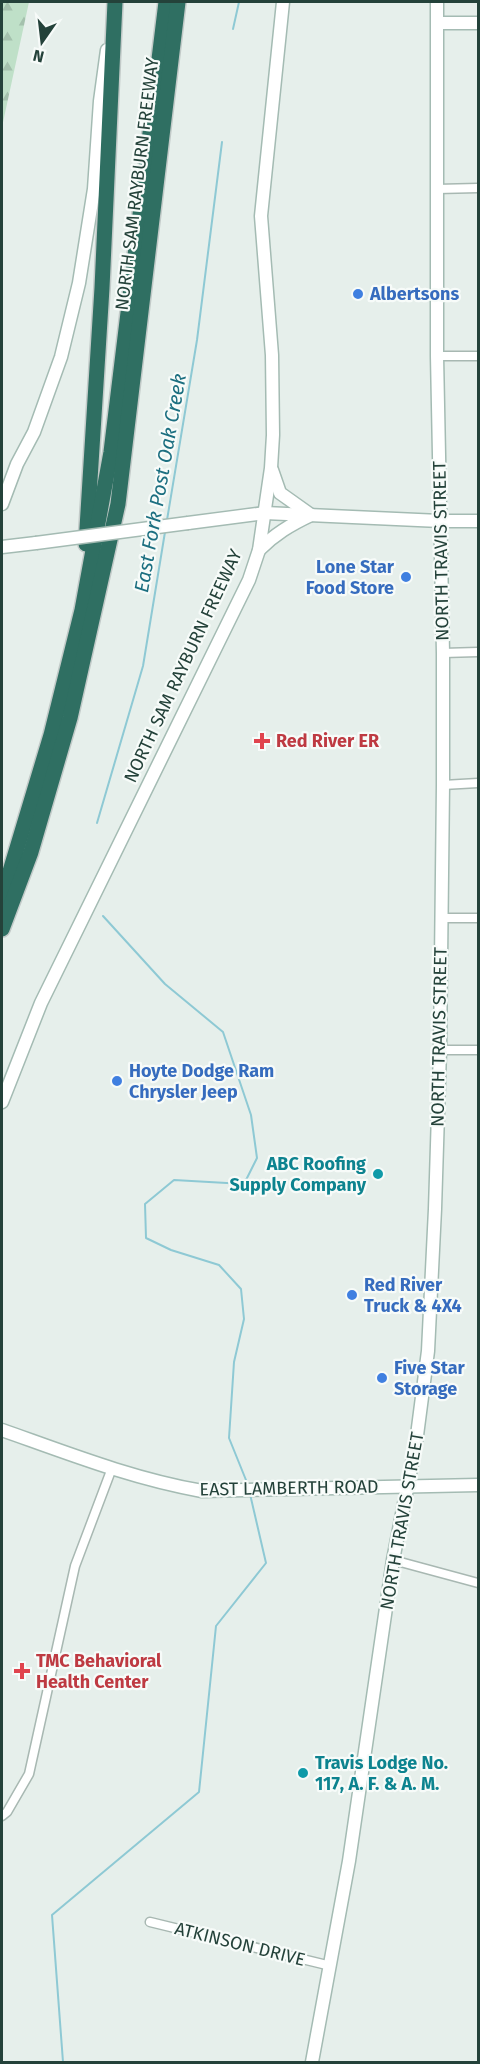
<svg xmlns="http://www.w3.org/2000/svg" width="480" height="2064" viewBox="0 0 480 2064" font-family="'Fira Sans',sans-serif">
<style>
.forest{fill:url(#forest-firs)}
.lines{fill:none;stroke-linecap:round;stroke-linejoin:round}
.stream{stroke:#8ec9d4;stroke-width:2}
.street-casing{stroke:#a8b8b2;stroke-width:11}
.secondary-casing{stroke:#a4bbb3;stroke-width:15}
.highway-casing{stroke:#c2cac8;stroke-width:18}
.street{stroke:#fff;stroke-width:8}
.secondary{stroke:#fff;stroke-width:12}
.highway{stroke:#2f6f62;stroke-width:15}
.secondary-bridge-casing{stroke:#a4bbb3;stroke-width:15;stroke-linecap:butt}
.secondary-bridge{stroke:#fff;stroke-width:12}
.shop-dot{fill:#3f7fe0;stroke:#f7fbf9;stroke-width:2}
.health-dot{fill:#e0444e;stroke:#f7fbf9;stroke-width:2}
.culture-dot{fill:#0f9aa8;stroke:#f7fbf9;stroke-width:2}
.labels{text-anchor:middle;stroke-width:4.5;stroke-linejoin:round;paint-order:stroke}
.street-label{font-size:18px;fill:#24423a;stroke:#f7fbf9}
.shop-label{font-size:18px;font-weight:bold;fill:#366cbe;stroke:#f7fbf9;text-anchor:start}
.health-label{font-size:18px;font-weight:bold;fill:#be3a42;stroke:#f7fbf9;text-anchor:start}
.culture-label{font-size:18px;font-weight:bold;fill:#0d838f;stroke:#f7fbf9;text-anchor:end}
.water-label{font-size:20px;font-style:italic;fill:#1c6f80;stroke:#f7fbf9}
</style>
<defs>
<pattern id="forest-firs" width="22" height="20" patternUnits="userSpaceOnUse" patternTransform="scale(1.5)"><rect width="22" height="20" fill="#bfe0c8"/><path d="M5 1l3.5 6h-7zM16 11l3.5 6h-7z" fill="#a4c1ad"/></pattern>
</defs>
<rect width="100%" height="100%" fill="#e6efeb"/>
<path class="forest" d="M 2,2 L 29,2 L 2,127 Z"/>
<g class="lines">
<g class="stream">
<path d="M 233,29 L 239,2"/>
<path d="M 167,520 L 197,340 L 222,142"/>
<path d="M 97,823 L 143,666 L 165,532"/>
<path d="M 103,916 L 165,984 L 223,1032 L 251,1115 L 257,1158 L 244,1184 L 174,1180 L 145,1204 L 146,1238 L 171,1250 L 219,1265 L 241,1289 L 244,1319 L 234,1362 L 229,1438 L 248,1485"/>
<path d="M 63,2062 L 52,1915 L 199,1792 L 216,1626 L 266,1563 L 250,1494"/>
</g>
<g class="street-casing">
<g id="street">
<path d="M 437,189 L 478,188"/>
<path d="M 437,356 L 478,356"/>
<path d="M 443,653 L 478,652"/>
<path d="M 443,785 L 478,783"/>
<path d="M 441,918 L 478,918"/>
<path d="M 440,1050 L 478,1050"/>
<path d="M 393,1560 L 478,1583"/>
<path d="M 2,1816 L 7,1812 L 29,1774 L 75,1566 L 112,1468"/>
<path d="M 150,1922 L 331,1966"/>
</g>
</g>
<g class="secondary-casing">
<g id="secondary">
<path d="M 438,23 L 478,23"/>
<path d="M 2,504 L 17,464 L 34,432 L 61,357 L 79,283 L 94,189 L 100,101 L 107,50"/>
<path d="M 188,523 L 265,513 L 440,521 L 478,521"/>
<path d="M 2,547 L 36,543"/>
<path d="M 259,550 C 275,534 290,525 311,515 L 280,493 L 272,470"/>
<path d="M 2,1102 L 41,1003 L 249,580 L 259,550 L 271,468 L 273,435 L 272,355 L 261,216 L 283,2"/>
<path d="M 2,1430 C 67,1453 133,1479 202,1491 L 478,1485"/>
<path d="M 312,2062 L 349,1861 L 393,1560 L 416,1443 L 428,1351 L 435,1209 L 440,1050 L 443,785 L 443,653 L 437,356 L 437,2"/>
</g>
</g>
<g class="highway-casing">
<g id="highway">
<path d="M 86,544 L 102,288 L 115,2"/>
<path d="M 2,898 L 51,735 L 82,610 L 111,452 L 166,2"/>
<path d="M 2,929 L 31,852 L 70,718 L 118,504 L 178,2"/>
</g>
</g>
<use href="#street" class="street"/>
<use href="#secondary" class="secondary"/>
<use href="#highway" class="highway"/>
<g class="secondary-bridge-casing">
<path id="secondary-bridge" d="M 36,543 L 188,523"/>
</g>
<use href="#secondary-bridge" class="secondary-bridge"/>
</g>
<g class="shop-dot">
<circle cx="358" cy="294" r="6"/>
<circle cx="406" cy="577" r="6"/>
<circle cx="117" cy="1081" r="6"/>
<circle cx="352" cy="1295" r="6"/>
<circle cx="382" cy="1378" r="6"/>
</g>
<g class="health-dot">
<path d="M259 732h6v6h6v6h-6v6h-6v-6h-6v-6h6z"/>
<path d="M19 1662h6v6h6v6h-6v6h-6v-6h-6v-6h6z"/>
</g>
<g class="culture-dot">
<circle cx="378" cy="1174" r="6"/>
<circle cx="303" cy="1773" r="6"/>
</g>
<g class="labels">
<g class="street-label">
<text transform="translate(137 184) rotate(-83)" y="6">NORTH SAM RAYBURN FREEWAY</text>
<text transform="translate(441 551) rotate(-91)" y="6">NORTH TRAVIS STREET</text>
<text transform="translate(183 666) rotate(-65)" y="6">NORTH SAM RAYBURN FREEWAY</text>
<text transform="translate(439 1037) rotate(-89)" y="6">NORTH TRAVIS STREET</text>
<text transform="translate(289 1488) rotate(-1)" y="6">EAST LAMBERTH ROAD</text>
<text transform="translate(402 1521) rotate(-80)" y="6">NORTH TRAVIS STREET</text>
<text transform="translate(240 1944) rotate(14)" y="6">ATKINSON DRIVE</text>
</g>
<g class="shop-label">
<text x="370" y="300">Albertsons</text>
<text x="394" y="573" text-anchor="end">Lone Star<tspan x="394" dy="21">Food Store</tspan></text>
<text x="129" y="1077">Hoyte Dodge Ram<tspan x="129" dy="21">Chrysler Jeep</tspan></text>
<text x="364" y="1291">Red River<tspan x="364" dy="21">Truck &amp; 4X4</tspan></text>
<text x="394" y="1374">Five Star<tspan x="394" dy="21">Storage</tspan></text>
</g>
<g class="health-label">
<text x="276" y="747">Red River ER</text>
<text x="36" y="1667">TMC Behavioral<tspan x="36" dy="21">Health Center</tspan></text>
</g>
<g class="culture-label">
<text x="366" y="1170">ABC Roofing<tspan x="366" dy="21">Supply Company</tspan></text>
<text x="315" y="1769" text-anchor="start">Travis Lodge No.<tspan x="315" dy="21">117, A. F. &amp; A. M.</tspan></text>
</g>
<g class="water-label">
<text transform="translate(160 483) rotate(-80)" y="7">East Fork Post Oak Creek</text>
</g>
</g>
<rect width="480" height="2064" fill="none" stroke="#24423a" stroke-width="6"/>
<g transform="translate(42 42) rotate(194)" stroke="#f7fbf9" stroke-width="4.5" paint-order="stroke">
<path d="M0-4.5L10 22L0 15L-10 22Z" fill="#24423a"/>
<text y="-9" font-size="16" font-weight="bold" text-anchor="middle" fill="#24423a">N</text>
</g>
</svg>
